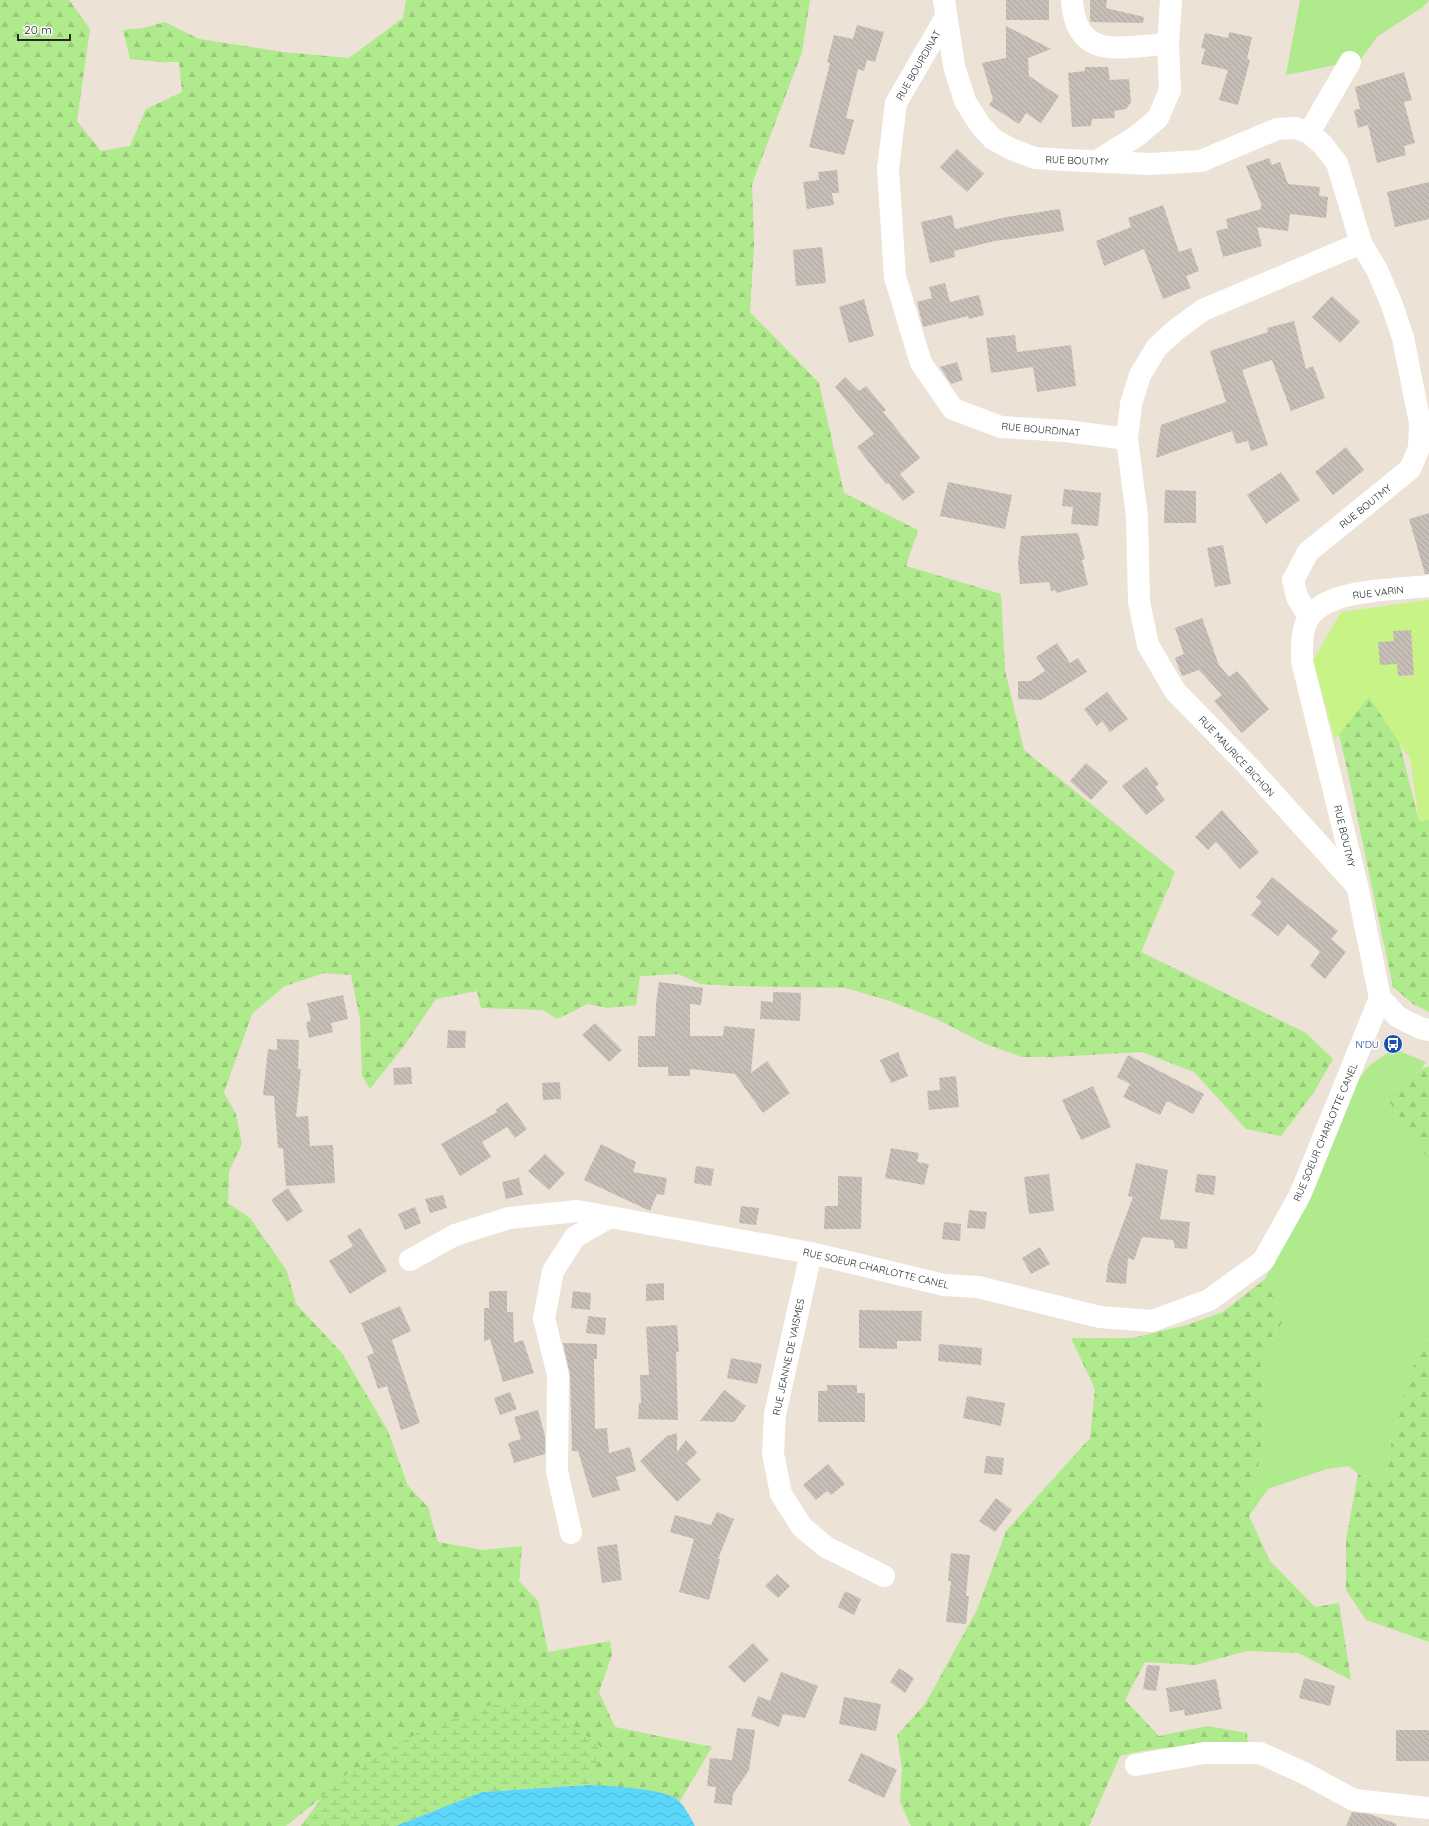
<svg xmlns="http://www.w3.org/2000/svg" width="1429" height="1826" viewBox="0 0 1429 1826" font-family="Quicksand,sans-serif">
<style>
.green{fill:#afea8c}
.forest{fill:url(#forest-firs)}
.wetland{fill:url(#wetland-marsh)}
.pitch{fill:#c8f386}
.water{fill:url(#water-waves)}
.building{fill:url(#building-back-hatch)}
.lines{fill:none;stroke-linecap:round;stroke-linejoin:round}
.minor{stroke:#fff;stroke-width:22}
.labels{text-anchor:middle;stroke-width:3.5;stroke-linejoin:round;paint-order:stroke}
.street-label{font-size:10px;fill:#272727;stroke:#fff}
.transit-label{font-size:10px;fill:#164399;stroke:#fff;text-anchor:end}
</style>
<defs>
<pattern id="forest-firs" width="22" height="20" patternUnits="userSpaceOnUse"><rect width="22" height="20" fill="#afea8c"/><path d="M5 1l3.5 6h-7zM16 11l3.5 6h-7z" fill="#97c979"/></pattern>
<pattern id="wetland-marsh" width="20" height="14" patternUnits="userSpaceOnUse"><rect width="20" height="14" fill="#afea8c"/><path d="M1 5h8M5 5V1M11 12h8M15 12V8" fill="none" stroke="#97c979"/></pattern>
<pattern id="water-waves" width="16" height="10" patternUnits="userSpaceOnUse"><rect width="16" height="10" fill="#5cd6fb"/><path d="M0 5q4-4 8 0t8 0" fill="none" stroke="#50b8d7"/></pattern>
<pattern id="building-back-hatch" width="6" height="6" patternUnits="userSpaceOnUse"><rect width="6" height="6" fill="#c7bfb7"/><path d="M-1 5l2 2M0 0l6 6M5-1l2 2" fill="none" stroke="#aba49d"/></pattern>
</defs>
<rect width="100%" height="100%" fill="#ece2d6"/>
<g class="green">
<path d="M 1300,0 L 1429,0 L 1423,7 L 1378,36 L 1360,60 L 1286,75 Z"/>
<path d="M 1394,1049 L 1426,1062 L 1421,1069 L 1386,1097 L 1429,1160 L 1429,1329 L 1410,1374 L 1392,1439 L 1386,1480 L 1358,1474 L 1349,1466 L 1327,1469 L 1268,1489 L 1249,1516 L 1260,1458 L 1266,1407 L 1260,1359 L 1285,1318 L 1265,1279 L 1314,1190 L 1360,1077 L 1371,1064 Z"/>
</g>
<g class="forest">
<path d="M 0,0 L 69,0 L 90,29 L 77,121 L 101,151 L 130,146 L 146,109 L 182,92 L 179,62 L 159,62 L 130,59 L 123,30 L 143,28 L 165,22 L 199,39 L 283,52 L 349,58 L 403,18 L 406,0 L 810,0 L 802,52 L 752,184 L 754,244 L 750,312 L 819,383 L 844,493 L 918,530 L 906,566 L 1001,594 L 1005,670 L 1024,750 L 1175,872 L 1141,952 L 1306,1033 L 1333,1059 L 1314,1092 L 1281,1136 L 1246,1129 L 1194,1072 L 1142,1052 L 1053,1057 L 1022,1057 L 983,1043 L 937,1019 L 890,1001 L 846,988 L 732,986 L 701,984 L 678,974 L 640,976 L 636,1005 L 607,1008 L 588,1004 L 557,1019 L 543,1010 L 481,1008 L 477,991 L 436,999 L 404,1046 L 370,1089 L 362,1076 L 360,1019 L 351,975 L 324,973 L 285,986 L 252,1014 L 224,1093 L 236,1114 L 242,1144 L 229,1171 L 228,1203 L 250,1218 L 287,1271 L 296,1304 L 342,1353 L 388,1431 L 408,1486 L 428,1507 L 438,1542 L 483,1550 L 522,1546 L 519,1581 L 538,1601 L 548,1652 L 610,1641 L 612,1655 L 599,1692 L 615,1727 L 712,1747 L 680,1801 C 651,1788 620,1787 589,1785 L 601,1748 L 533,1699 L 488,1706 L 332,1783 L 322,1797 L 286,1826 L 0,1826 Z"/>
<path d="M 1320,655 L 1375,694 L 1395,725 L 1419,821 L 1429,820 L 1429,1012 L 1413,1004 L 1393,987 L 1346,764 Z"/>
<path d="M 1429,1066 L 1429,1160 L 1386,1097 L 1421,1069 Z"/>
<path d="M 1265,1279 L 1285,1318 L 1260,1359 L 1266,1407 L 1260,1458 L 1249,1516 L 1270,1561 L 1315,1607 L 1339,1603 L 1351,1680 L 1298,1653 L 1247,1651 L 1195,1665 L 1145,1662 L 1125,1700 L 1159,1736 L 1207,1726 L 1247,1733 L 1248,1746 C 1205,1746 1161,1744 1120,1756 L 1089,1826 L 911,1826 L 900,1802 L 902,1768 L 897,1735 L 925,1704 L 977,1610 L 1006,1531 L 1090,1438 L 1095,1389 L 1071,1338 L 1132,1338 L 1187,1325 L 1223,1312 Z"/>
<path d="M 1429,1329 L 1429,1642 L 1366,1620 L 1346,1590 L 1346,1540 L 1358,1474 L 1386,1480 L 1392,1439 L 1410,1374 Z"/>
</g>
<path class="wetland" d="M 533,1699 L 586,1735 L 602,1748 L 589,1785 L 482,1792 L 396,1826 L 301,1826 L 332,1783 L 419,1732 L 488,1706 Z"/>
<path class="pitch" d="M 1429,600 L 1429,820 L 1419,821 L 1410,759 L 1369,697 L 1335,740 L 1313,661 L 1341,612 Z"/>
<path class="water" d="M 589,1785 C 609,1786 668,1788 680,1802 C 686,1809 691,1818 695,1826 L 396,1826 L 482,1792 Z"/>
<g class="building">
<rect x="1006" y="0" width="43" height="20"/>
<path d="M 1090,0 L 1107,0 L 1106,8 L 1144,17 L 1143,23 L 1090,22 Z"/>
<path d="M 857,25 L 884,32 L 875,62 L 867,60 L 864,71 L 858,69 L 846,118 L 854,120 L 844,155 L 809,147 L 830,63 L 827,62 L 834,35 L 853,39 Z"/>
<path d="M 1006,26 L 1051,49 L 1028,58 L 1029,76 L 1059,96 L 1041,123 L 1026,113 L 1019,124 L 989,105 L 993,99 L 982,63 L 1006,58 Z"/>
<path d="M 1229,32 L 1252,37 L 1247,59 L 1250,60 L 1238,105 L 1219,100 L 1228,70 L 1201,64 L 1205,49 L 1201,48 L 1205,33 L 1228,38 Z"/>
<path d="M 1085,67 L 1108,67 L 1110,80 L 1129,79 L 1131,102 L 1126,109 L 1114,111 L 1115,118 L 1092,119 L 1091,126 L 1072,127 L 1068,73 L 1085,71 Z"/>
<path d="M 1404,72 L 1412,100 L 1404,102 L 1415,143 L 1404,146 L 1406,155 L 1377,163 L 1368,125 L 1358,128 L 1354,110 L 1360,109 L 1355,87 Z"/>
<path d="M 957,149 L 984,174 L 967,192 L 940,167 Z"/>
<path d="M 1269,158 L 1272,165 L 1280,162 L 1288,184 L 1320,187 L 1319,196 L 1328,197 L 1326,218 L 1290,214 L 1288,231 L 1257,227 L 1262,246 L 1223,257 L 1216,231 L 1228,228 L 1226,219 L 1261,209 L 1260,206 L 1262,206 L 1246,166 Z"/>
<path d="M 837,170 L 839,193 L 832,193 L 834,205 L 807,209 L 803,182 L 819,180 L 818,172 Z"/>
<path d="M 1429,182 L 1429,219 L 1395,227 L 1387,192 Z"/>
<path d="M 1163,205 L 1179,252 L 1191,248 L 1199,271 L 1186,276 L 1191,288 L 1163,299 L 1144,249 L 1104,266 L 1096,241 L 1131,227 L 1128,218 Z"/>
<path d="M 1060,209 L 1064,231 L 995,241 L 954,251 L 955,257 L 930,263 L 921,222 L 952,215 L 955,229 L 1006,217 Z"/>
<path d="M 822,247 L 826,283 L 796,286 L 793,250 Z"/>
<path d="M 945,283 L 950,302 L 979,295 L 984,315 L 969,319 L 968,316 L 923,327 L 917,302 L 932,298 L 929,287 Z"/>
<path d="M 1332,296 L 1360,322 L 1340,343 L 1312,317 Z"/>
<path d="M 864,299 L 874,336 L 849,343 L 839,307 Z"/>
<path d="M 1294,321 L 1306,369 L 1313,366 L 1325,398 L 1291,411 L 1272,360 L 1242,370 L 1268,445 L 1251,451 L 1248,441 L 1236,444 L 1232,431 L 1156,458 L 1161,425 L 1226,402 L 1210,351 L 1268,332 L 1267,328 Z"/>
<path d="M 1015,335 L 1017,352 L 1071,345 L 1076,386 L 1037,392 L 1033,367 L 991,373 L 986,338 Z"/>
<path d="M 957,362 L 963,380 L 951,384 L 940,367 Z"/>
<path d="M 845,377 L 859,391 L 866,386 L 886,410 L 883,412 L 920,458 L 900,474 L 915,492 L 903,501 L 888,483 L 886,484 L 857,447 L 874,434 L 835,387 Z"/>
<path d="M 1346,447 L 1364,470 L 1333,495 L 1315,472 Z"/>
<path d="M 1281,472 L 1300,500 L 1266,524 L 1247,495 Z"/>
<path d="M 948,482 L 1012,495 L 1005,529 L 940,516 Z"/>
<path d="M 1064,489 L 1101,493 L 1098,526 L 1071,524 L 1073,507 L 1062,506 Z"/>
<path d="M 1165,490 L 1196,491 L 1196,523 L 1164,523 Z"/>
<path d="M 1429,513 L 1429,574 L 1425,574 L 1409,519 Z"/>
<path d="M 1078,533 L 1085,559 L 1082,560 L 1088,585 L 1056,593 L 1055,590 L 1051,591 L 1049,582 L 1020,584 L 1018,562 L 1021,536 Z"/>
<path d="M 1223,545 L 1231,584 L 1215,587 L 1207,548 Z"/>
<path d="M 1202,618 L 1219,665 L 1229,677 L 1237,671 L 1269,709 L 1242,733 L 1214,701 L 1222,695 L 1199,670 L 1182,676 L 1175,658 L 1184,654 L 1175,628 Z"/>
<path d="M 1411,630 L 1414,675 L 1398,676 L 1397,664 L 1380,665 L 1378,642 L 1394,641 L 1393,631 Z"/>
<path d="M 1057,643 L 1070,663 L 1078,658 L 1087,672 L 1041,700 L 1018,699 L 1018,681 L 1030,681 L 1045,671 L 1036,657 Z"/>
<path d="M 1107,692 L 1128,719 L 1110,732 L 1102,721 L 1097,726 L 1084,709 Z"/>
<path d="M 1086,763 L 1108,782 L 1091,800 L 1070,781 Z"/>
<path d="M 1146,767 L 1159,784 L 1155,787 L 1165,800 L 1146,815 L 1122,786 Z"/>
<path d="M 1222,810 L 1259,852 L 1240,869 L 1216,842 L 1208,850 L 1195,837 Z"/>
<path d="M 1272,877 L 1338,931 L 1331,939 L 1346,952 L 1325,979 L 1310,966 L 1320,952 L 1288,924 L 1278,936 L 1251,915 L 1262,902 L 1256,897 Z"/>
<path d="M 659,982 L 703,988 L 701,1005 L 690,1004 L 690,1036 L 723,1036 L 724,1026 L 755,1029 L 751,1073 L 767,1061 L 790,1093 L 763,1113 L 735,1074 L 690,1069 L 690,1076 L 668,1076 L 668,1067 L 638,1067 L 638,1036 L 655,1036 L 656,1004 Z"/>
<path d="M 773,992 L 801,993 L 800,1021 L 760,1019 L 761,1001 L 773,1002 Z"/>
<path d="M 343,995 L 348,1019 L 331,1023 L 333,1032 L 309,1038 L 306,1023 L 311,1020 L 307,1003 Z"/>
<path d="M 595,1023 L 622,1050 L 609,1062 L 582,1035 Z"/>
<path d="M 448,1030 L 466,1031 L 465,1048 L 447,1048 Z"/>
<path d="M 277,1039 L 299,1040 L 298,1069 L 301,1069 L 296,1117 L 308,1116 L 310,1146 L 333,1145 L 335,1183 L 286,1186 L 283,1148 L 278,1148 L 274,1096 L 263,1095 L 268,1049 L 277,1050 Z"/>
<path d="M 898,1052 L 908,1076 L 891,1083 L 880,1060 Z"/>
<path d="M 1128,1055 L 1204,1094 L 1193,1114 L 1167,1101 L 1160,1115 L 1123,1097 L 1130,1084 L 1117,1077 Z"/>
<path d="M 411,1067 L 412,1084 L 394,1085 L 393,1068 Z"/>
<path d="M 956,1076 L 959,1107 L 929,1110 L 927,1091 L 940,1090 L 939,1078 Z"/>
<path d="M 560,1082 L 561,1099 L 543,1100 L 542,1083 Z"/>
<path d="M 1093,1086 L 1111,1127 L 1081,1140 L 1062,1100 Z"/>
<path d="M 507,1102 L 527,1129 L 515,1138 L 507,1127 L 482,1142 L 491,1157 L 460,1176 L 441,1144 L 497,1112 L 495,1110 Z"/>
<path d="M 601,1144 L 636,1162 L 633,1172 L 667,1178 L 664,1195 L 657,1194 L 650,1211 L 584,1180 Z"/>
<path d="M 891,1148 L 919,1153 L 917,1162 L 929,1164 L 924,1185 L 885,1178 Z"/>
<path d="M 545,1154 L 565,1173 L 549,1190 L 528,1171 Z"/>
<path d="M 1136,1163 L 1168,1170 L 1160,1219 L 1190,1222 L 1187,1249 L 1175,1248 L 1173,1240 L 1142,1237 L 1134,1260 L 1128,1258 L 1126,1284 L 1106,1282 L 1108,1264 L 1133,1197 L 1128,1196 Z"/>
<path d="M 696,1166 L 714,1169 L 711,1186 L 694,1183 Z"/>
<path d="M 1049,1174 L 1054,1211 L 1029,1214 L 1024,1177 Z"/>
<path d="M 1197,1174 L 1216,1176 L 1214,1195 L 1195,1192 Z"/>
<path d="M 838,1176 L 862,1177 L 861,1229 L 824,1229 L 825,1206 L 838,1206 Z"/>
<path d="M 519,1178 L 523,1195 L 506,1199 L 502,1182 Z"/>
<path d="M 288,1188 L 303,1211 L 287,1222 L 271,1200 Z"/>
<path d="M 443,1195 L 447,1208 L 430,1213 L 425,1199 Z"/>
<path d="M 741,1206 L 759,1208 L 756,1225 L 739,1223 Z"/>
<path d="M 415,1207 L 421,1223 L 405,1230 L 398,1214 Z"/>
<path d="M 969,1210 L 987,1212 L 985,1229 L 967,1228 Z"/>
<path d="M 944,1222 L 961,1224 L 960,1241 L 942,1239 Z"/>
<path d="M 360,1228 L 387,1271 L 350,1294 L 329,1261 L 353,1246 L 347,1236 Z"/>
<path d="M 1040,1247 L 1050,1264 L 1031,1274 L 1022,1258 Z"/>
<path d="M 664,1283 L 664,1300 L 646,1301 L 646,1284 Z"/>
<path d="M 489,1291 L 507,1291 L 507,1312 L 513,1312 L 514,1343 L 523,1340 L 534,1373 L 503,1382 L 490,1339 L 484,1341 L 484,1308 L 489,1308 Z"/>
<path d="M 573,1291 L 591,1293 L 590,1310 L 571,1308 Z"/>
<path d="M 400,1306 L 411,1331 L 392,1340 L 420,1423 L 401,1430 L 387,1386 L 378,1389 L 367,1356 L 374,1353 L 361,1323 Z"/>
<path d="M 859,1310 L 922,1311 L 921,1341 L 897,1341 L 897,1349 L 859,1348 Z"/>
<path d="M 588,1316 L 606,1318 L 605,1335 L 586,1333 Z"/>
<path d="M 677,1325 L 679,1352 L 676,1352 L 678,1420 L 638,1419 L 639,1403 L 641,1403 L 640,1375 L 649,1375 L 646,1327 Z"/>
<path d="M 563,1343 L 597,1344 L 597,1359 L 594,1359 L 595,1429 L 607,1428 L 609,1453 L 630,1447 L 636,1471 L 616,1477 L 620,1490 L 592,1498 L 578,1451 L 572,1451 L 570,1375 Z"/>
<path d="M 939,1344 L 982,1348 L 981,1365 L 938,1361 Z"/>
<path d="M 731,1358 L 762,1364 L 757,1384 L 727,1378 Z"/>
<path d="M 827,1385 L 857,1385 L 857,1393 L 865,1393 L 865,1422 L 818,1422 L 818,1391 L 827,1391 Z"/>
<path d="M 724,1390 L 746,1406 L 734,1422 L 700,1421 Z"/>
<path d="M 510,1392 L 517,1409 L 500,1415 L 494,1398 Z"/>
<path d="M 967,1396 L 1005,1403 L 1001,1426 L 963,1418 Z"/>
<path d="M 538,1410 L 545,1436 L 545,1454 L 514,1463 L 508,1443 L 521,1439 L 514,1417 Z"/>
<path d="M 677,1433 L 677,1452 L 686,1440 L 697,1453 L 686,1463 L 701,1480 L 677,1502 L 640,1461 L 667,1436 Z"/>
<path d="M 986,1456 L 1004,1458 L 1002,1475 L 984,1473 Z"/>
<path d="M 828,1464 L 845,1484 L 831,1495 L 827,1491 L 816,1500 L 803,1485 Z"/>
<path d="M 996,1498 L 1012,1510 L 995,1532 L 979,1521 Z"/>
<path d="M 717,1512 L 734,1519 L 718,1559 L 720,1559 L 709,1600 L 679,1592 L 694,1539 L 670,1532 L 675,1515 L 711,1525 Z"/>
<path d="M 617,1544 L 622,1580 L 602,1583 L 597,1547 Z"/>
<path d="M 951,1553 L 970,1555 L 966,1596 L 969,1596 L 966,1624 L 946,1622 L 951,1581 L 948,1581 Z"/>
<path d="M 777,1574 L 790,1586 L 778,1598 L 765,1586 Z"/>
<path d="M 845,1591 L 861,1599 L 854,1615 L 838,1607 Z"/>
<path d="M 753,1643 L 769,1660 L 744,1683 L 728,1667 Z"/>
<path d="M 1147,1665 L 1160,1666 L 1156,1691 L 1143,1689 Z"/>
<path d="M 899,1668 L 914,1678 L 905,1693 L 890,1682 Z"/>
<path d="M 781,1672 L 818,1686 L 805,1718 L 783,1714 L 779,1727 L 751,1716 L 758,1696 L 770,1701 Z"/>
<path d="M 1304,1678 L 1335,1686 L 1330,1706 L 1299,1698 Z"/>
<path d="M 1216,1679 L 1222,1709 L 1185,1716 L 1184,1710 L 1170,1712 L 1166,1688 Z"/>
<path d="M 844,1697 L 881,1704 L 876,1731 L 839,1724 Z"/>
<path d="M 737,1728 L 755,1730 L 749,1770 L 733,1794 L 732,1805 L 714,1803 L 716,1787 L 707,1786 L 710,1758 L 732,1760 Z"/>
<rect x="1396" y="1730" width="33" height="31"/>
<path d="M 861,1753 L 897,1770 L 884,1798 L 848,1781 Z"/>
<path d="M 1352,1812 L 1369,1814 L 1397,1824 L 1396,1826 L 1346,1826 Z"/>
</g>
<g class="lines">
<g class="minor">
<path d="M 944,0 L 954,66 L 965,101 L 980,125 L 993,139 L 1011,149 L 1035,158 L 1065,160 L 1150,164 L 1201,161 L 1277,129 L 1295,128 L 1309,133 L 1322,144 L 1337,163 L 1361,243 L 1377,270 L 1392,305 L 1403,338 L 1420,423 L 1419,448 L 1410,469 L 1308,552 L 1293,580 L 1297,597 L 1309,617"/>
<path d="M 1072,0 C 1076,63 1122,46 1168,44"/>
<path d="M 946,17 L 896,103 L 888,169 L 895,277 L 921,363 L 953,409 L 1001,427 L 1066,431 L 1127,439 L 1131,404 L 1140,375 L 1157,347 L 1177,329 L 1203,310 L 1361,243"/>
<path d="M 1309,133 L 1350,62"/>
<path d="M 1097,161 L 1137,136 L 1158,118 L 1170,90 L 1168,44 L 1171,0"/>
<path d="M 1127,439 L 1137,517 L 1139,602 L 1148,645 L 1175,691 L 1252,770 L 1355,884"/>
<path d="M 1429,586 C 1396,590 1331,588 1310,616 C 1301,629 1302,646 1302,661 L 1357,885 L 1380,998 L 1398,1017 L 1420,1028 L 1429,1030"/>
<path d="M 811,1253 L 775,1414 L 773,1453 L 781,1494 L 802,1527 L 826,1547 L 884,1576"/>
<path d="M 410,1260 L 455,1235 L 509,1218 L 577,1211 L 811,1253 L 944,1285 L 978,1287 L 1100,1317 L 1152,1321 L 1209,1300 L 1263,1261 L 1300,1195 L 1380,998"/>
<path d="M 571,1533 L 557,1471 L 558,1375 L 544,1318 L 553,1271 L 575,1237 L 610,1217"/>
<path d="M 1136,1765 L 1204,1753 L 1260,1753 L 1306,1774 L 1354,1800 L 1429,1808"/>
</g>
</g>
<defs>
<g id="bus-disc" transform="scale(1)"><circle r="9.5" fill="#1a4fb4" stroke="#fff"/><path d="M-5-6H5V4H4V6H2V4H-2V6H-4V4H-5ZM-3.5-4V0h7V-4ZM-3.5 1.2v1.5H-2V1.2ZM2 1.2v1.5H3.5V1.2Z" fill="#fff"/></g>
</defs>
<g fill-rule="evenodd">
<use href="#bus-disc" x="1393" y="1044"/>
</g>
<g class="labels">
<g class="street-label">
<text transform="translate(918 65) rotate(-60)" y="4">RUE BOURDINAT</text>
<text transform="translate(1077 160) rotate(2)" y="4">RUE BOUTMY</text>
<text transform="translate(1041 429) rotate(5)" y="4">RUE BOURDINAT</text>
<text transform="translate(1365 506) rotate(-39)" y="4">RUE BOUTMY</text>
<text transform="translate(1378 592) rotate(-7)" y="4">RUE VARIN</text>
<text transform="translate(1237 756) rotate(47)" y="4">RUE MAURICE BICHON</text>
<text transform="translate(1345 836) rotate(77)" y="4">RUE BOUTMY</text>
<text transform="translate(1325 1132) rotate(-67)" y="4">RUE SOEUR CHARLOTTE CANEL</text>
<text transform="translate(876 1268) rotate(13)" y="4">RUE SOEUR CHARLOTTE CANEL</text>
<text transform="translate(788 1357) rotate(-78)" y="4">RUE JEANNE DE VAISMES</text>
</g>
<g class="transit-label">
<text x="1379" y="1048">N'DU</text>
</g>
</g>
<path d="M18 34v6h52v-6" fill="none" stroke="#272727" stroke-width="2"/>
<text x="24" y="34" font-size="12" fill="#272727" stroke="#ffffff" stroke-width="3" paint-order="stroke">20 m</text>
</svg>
